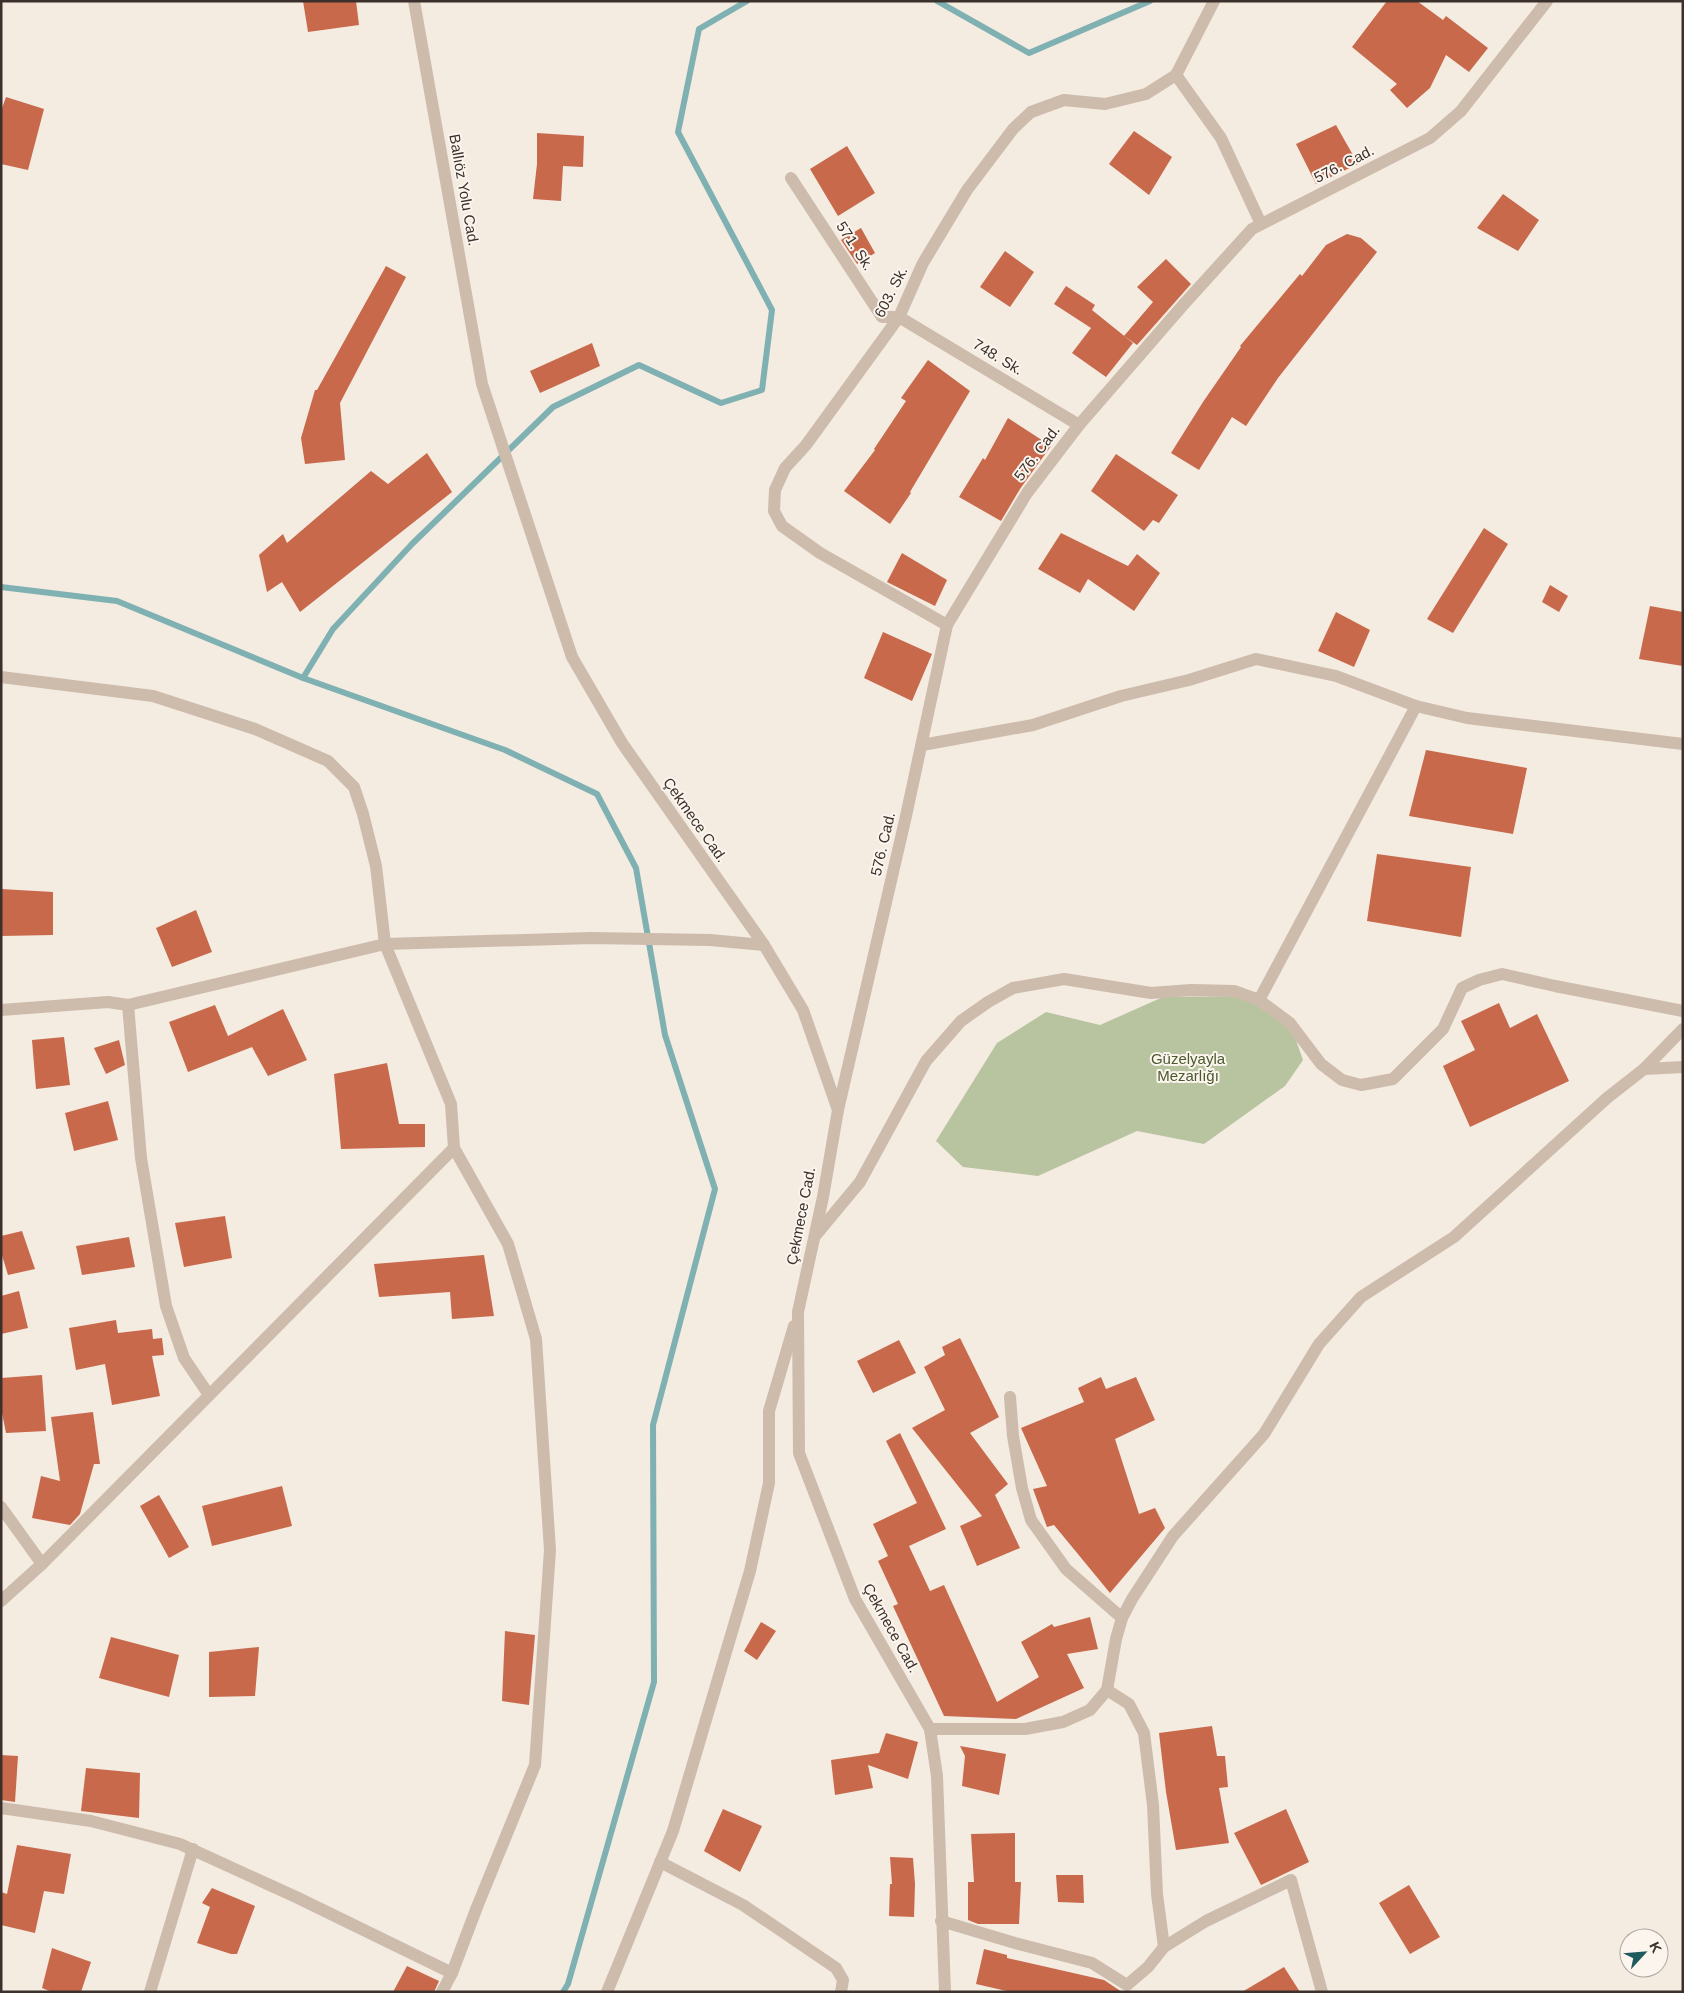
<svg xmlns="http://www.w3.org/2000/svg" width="1684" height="1993" viewBox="0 0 1684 1993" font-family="Helvetica,sans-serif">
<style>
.green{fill:#b8c4a0}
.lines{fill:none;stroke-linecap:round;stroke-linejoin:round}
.stream{stroke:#7fb0b2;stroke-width:6}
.building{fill:#c8694b}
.minor{stroke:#cdbbac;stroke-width:12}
.labels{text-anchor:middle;stroke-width:4;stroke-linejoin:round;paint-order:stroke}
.street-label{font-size:15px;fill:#3b302b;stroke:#fbf5ee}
.park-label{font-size:15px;fill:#4a5a2e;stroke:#fbf5ee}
</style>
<rect width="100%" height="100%" fill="#f4ebe1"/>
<path class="green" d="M 1253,996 L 1290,1023 L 1303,1060 L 1285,1086 L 1204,1144 L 1137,1131 L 1038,1176 L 963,1167 L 936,1141 L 997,1043 L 1046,1012 L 1100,1025 L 1163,997 Z"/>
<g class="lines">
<g class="stream">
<path d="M 937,1 L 1029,53 L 1150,1"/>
<path d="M 1,587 L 117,601 L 303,678 L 505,750 L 597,794 L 636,868 L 665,1035 L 715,1189 L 653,1425 L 654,1682 L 568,1984 L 563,1992"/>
<path d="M 303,678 L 333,629 L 412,544 L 553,407 L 639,365 L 721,403 L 762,390 L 772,310 L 678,132 L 699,29 L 747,1"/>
</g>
</g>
<g class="building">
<path d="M 303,1 L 356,1 L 359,25 L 308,32 Z"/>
<path d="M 1387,1 L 1417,1 L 1443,20 L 1446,16 L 1488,48 L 1469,72 L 1446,55 L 1430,88 L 1407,108 L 1390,90 L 1397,84 L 1352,47 Z"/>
<path d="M 6,97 L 44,109 L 28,170 L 1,164 L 1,111 Z"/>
<path d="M 1336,125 L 1358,164 L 1316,184 L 1296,144 Z"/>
<path d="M 1134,131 L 1172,157 L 1149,195 L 1109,164 Z"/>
<path d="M 537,133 L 584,136 L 583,167 L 563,166 L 561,201 L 533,199 L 537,164 Z"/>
<path d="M 847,146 L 875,193 L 838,216 L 810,169 Z"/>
<path d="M 1503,194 L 1539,220 L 1518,251 L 1477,228 Z"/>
<path d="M 861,228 L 875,253 L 857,264 L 841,240 Z"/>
<path d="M 1347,234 L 1361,238 L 1377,252 L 1278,378 L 1246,426 L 1232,417 L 1199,470 L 1171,453 L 1203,402 L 1241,347 L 1240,346 L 1300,274 L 1302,276 L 1326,245 Z"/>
<path d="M 1005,251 L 1034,272 L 1010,307 L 980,287 Z"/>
<path d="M 1166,259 L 1191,284 L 1137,345 L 1124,336 L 1153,302 L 1137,287 Z"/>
<path d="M 386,266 L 406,277 L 340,403 L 345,460 L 305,464 L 301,438 L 315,390 L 317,390 Z"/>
<path d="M 1066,286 L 1095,305 L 1092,310 L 1133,343 L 1106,377 L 1072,353 L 1091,328 L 1054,304 Z"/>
<path d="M 592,343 L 600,366 L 540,393 L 530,371 Z"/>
<path d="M 928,360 L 970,391 L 910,492 L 911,493 L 890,524 L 844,491 L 875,450 L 874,449 L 906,401 L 901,398 Z"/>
<path d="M 1008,418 L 1051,446 L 1020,489 L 1001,521 L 959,497 L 983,458 L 985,460 Z"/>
<path d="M 427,453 L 452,492 L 300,612 L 282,582 L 267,592 L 259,555 L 283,534 L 287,543 L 371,471 L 388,484 Z"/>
<path d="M 1116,454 L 1178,495 L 1159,523 L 1153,520 L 1144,531 L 1091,491 Z"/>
<path d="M 1484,528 L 1508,544 L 1453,633 L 1427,619 Z"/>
<path d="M 1061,533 L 1128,566 L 1137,554 L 1160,573 L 1134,611 L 1088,579 L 1080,593 L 1038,569 Z"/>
<path d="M 902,553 L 947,580 L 935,606 L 887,582 Z"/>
<path d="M 1550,585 L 1568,596 L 1559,612 L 1542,602 Z"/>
<path d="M 1650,606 L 1683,612 L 1683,666 L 1639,659 Z"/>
<path d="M 1336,612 L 1370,630 L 1354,667 L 1318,651 Z"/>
<path d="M 883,632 L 932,654 L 912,701 L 864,678 Z"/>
<path d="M 1426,750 L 1527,768 L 1513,834 L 1409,816 Z"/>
<path d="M 1377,854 L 1471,867 L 1461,937 L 1367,921 Z"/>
<path d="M 1,889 L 53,892 L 53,935 L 1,936 Z"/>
<path d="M 196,910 L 212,952 L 172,967 L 156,928 Z"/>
<path d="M 1499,1003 L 1510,1028 L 1537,1014 L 1569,1081 L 1470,1127 L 1443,1066 L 1475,1050 L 1461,1021 Z"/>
<path d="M 215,1005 L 228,1036 L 283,1009 L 307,1060 L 268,1076 L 252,1047 L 188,1072 L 169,1022 Z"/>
<path d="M 64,1037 L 70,1085 L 36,1089 L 32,1040 Z"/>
<path d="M 119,1040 L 125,1065 L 106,1074 L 94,1048 Z"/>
<path d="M 387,1063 L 399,1124 L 425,1124 L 425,1147 L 341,1149 L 334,1074 Z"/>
<path d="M 108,1101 L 118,1140 L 74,1151 L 65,1113 Z"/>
<path d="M 225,1216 L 232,1258 L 184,1267 L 175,1223 Z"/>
<path d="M 22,1231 L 35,1269 L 8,1275 L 1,1252 L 1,1236 Z"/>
<path d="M 129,1237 L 135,1267 L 82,1275 L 76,1246 Z"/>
<path d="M 484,1255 L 494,1316 L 452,1319 L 450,1292 L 379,1297 L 374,1264 Z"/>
<path d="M 19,1291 L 28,1328 L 1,1334 L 1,1296 Z"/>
<path d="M 116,1320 L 118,1333 L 152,1329 L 153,1339 L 162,1338 L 164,1355 L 152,1356 L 160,1396 L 112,1405 L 105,1364 L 76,1370 L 69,1328 Z"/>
<path d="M 960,1338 L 999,1417 L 970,1433 L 1008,1484 L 995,1495 L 1020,1548 L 977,1566 L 960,1526 L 982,1516 L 912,1428 L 945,1410 L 924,1367 L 945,1355 L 942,1347 Z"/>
<path d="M 899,1340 L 916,1373 L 873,1393 L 857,1361 Z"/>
<path d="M 42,1375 L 46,1431 L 6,1433 L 1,1408 L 1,1378 Z"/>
<path d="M 1101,1377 L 1106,1389 L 1136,1377 L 1155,1420 L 1115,1439 L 1139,1514 L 1155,1508 L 1165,1528 L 1110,1593 L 1054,1525 L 1047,1527 L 1033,1489 L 1047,1486 L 1021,1428 L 1084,1402 L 1078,1388 Z"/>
<path d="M 93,1412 L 100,1464 L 94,1464 L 80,1514 L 70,1525 L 32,1518 L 41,1476 L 60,1481 L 51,1417 Z"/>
<path d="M 900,1433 L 946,1529 L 909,1546 L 930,1591 L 944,1585 L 997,1702 L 1039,1677 L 1021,1642 L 1052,1624 L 1054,1627 L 1090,1617 L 1098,1649 L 1067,1654 L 1084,1688 L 1016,1719 L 944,1716 L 893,1606 L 898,1604 L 878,1561 L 888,1556 L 873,1524 L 917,1503 L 886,1441 Z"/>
<path d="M 282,1486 L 292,1526 L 212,1546 L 202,1506 Z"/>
<path d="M 159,1495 L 189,1547 L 169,1558 L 140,1506 Z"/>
<path d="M 761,1622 L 776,1631 L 757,1660 L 744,1651 Z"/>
<path d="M 505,1631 L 535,1635 L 529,1705 L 502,1701 Z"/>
<path d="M 111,1637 L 179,1655 L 169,1697 L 99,1678 Z"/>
<path d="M 259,1647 L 255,1696 L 209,1697 L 209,1652 Z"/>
<path d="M 1212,1726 L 1217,1756 L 1225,1756 L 1228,1787 L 1219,1788 L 1229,1843 L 1176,1850 L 1166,1792 L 1159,1733 Z"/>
<path d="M 886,1733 L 918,1742 L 908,1779 L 868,1765 L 873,1788 L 835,1795 L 831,1760 L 879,1753 Z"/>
<path d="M 960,1746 L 1006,1754 L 999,1795 L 962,1786 L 965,1756 Z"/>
<path d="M 1,1755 L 18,1756 L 15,1802 L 1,1800 Z"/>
<path d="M 86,1768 L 140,1773 L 139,1818 L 81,1811 Z"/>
<path d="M 723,1809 L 762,1826 L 740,1872 L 704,1851 Z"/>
<path d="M 1286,1809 L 1309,1862 L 1261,1885 L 1234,1833 Z"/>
<path d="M 1015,1833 L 1015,1882 L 1021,1882 L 1019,1924 L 978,1924 L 968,1920 L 968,1882 L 974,1882 L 971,1834 Z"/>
<path d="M 17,1845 L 71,1854 L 64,1894 L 44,1891 L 35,1933 L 1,1925 L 1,1892 L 7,1894 Z"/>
<path d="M 890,1857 L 913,1858 L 915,1884 L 914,1917 L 889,1916 L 890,1884 L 892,1884 Z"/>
<path d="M 1056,1875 L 1083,1875 L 1084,1903 L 1058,1902 Z"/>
<path d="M 1409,1885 L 1440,1937 L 1410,1954 L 1379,1903 Z"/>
<path d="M 212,1888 L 255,1906 L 237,1954 L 231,1954 L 197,1943 L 210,1907 L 202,1903 Z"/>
<path d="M 52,1948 L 91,1962 L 81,1992 L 52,1992 L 42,1988 Z"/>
<path d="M 984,1949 L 1007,1955 L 1007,1958 L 1104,1980 L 1122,1992 L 1011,1992 L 976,1984 Z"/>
<path d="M 407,1966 L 439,1981 L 434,1992 L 393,1992 Z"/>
<path d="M 1284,1967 L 1300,1992 L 1242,1992 Z"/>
</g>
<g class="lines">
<g class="minor">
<path d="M 414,1 L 482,384 L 572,657 L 622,743 L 764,945 L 803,1010 L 838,1110 L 823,1197 L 798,1312 L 799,1453 L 855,1599 L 930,1729 L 937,1776 L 945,1992"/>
<path d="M 1176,75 L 1221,138 L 1261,224"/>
<path d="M 791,178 L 882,317 L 899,317 L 1079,425"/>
<path d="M 947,625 L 820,553 L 782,526 L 774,511 L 775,490 L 785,468 L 806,445 L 899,317 L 923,263 L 967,190 L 1013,129 L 1031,112 L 1064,100 L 1105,104 L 1146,94 L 1176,75 L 1214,1"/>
<path d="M 1,677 L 153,696 L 255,729 L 328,761 L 354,787 L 363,814 L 376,866 L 385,944 L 451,1104 L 454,1148 L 508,1244 L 536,1339 L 550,1550 L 535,1765 L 477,1907 L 452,1973 L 442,1992"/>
<path d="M 922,745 L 1033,725 L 1121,696 L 1189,680 L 1256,659 L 1336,676 L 1416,706 L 1467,718 L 1683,744"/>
<path d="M 1259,1000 L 1416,706"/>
<path d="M 128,1005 L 141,1158 L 166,1306 L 184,1358 L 209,1395"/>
<path d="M 1,1010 L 108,1002 L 128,1005 L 385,944 L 591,938 L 710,940 L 764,945"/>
<path d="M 1644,1069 L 1683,1029"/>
<path d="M 838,1110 L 906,816 L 947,625 L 1027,493 L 1079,425 L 1184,304 L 1252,229 L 1430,138 L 1461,111 L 1547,1"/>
<path d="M 816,1235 L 860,1182 L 926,1061 L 961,1021 L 988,1002 L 1013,988 L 1064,979 L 1151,993 L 1191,990 L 1234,991 L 1259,1000 L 1290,1023 L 1321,1064 L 1342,1080 L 1361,1085 L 1393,1079 L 1443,1029 L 1462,988 L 1479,980 L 1502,974 L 1555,986 L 1683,1011"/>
<path d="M 1010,1397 L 1013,1436 L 1022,1488 L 1031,1520 L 1066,1569 L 1122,1618"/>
<path d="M 1,1507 L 42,1564 L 1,1601"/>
<path d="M 42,1564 L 454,1148"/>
<path d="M 1107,1690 L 1129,1704 L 1144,1733 L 1153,1805 L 1157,1894 L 1164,1947"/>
<path d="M 930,1729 L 1025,1729 L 1063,1722 L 1090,1710 L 1107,1690 L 1116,1639 L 1122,1618 L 1132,1599 L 1173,1536 L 1264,1434 L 1319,1344 L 1361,1297 L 1454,1237 L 1607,1098 L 1644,1069 L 1683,1067"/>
<path d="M 1,1808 L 91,1821 L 180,1844 L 296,1897 L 452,1973"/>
<path d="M 660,1862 L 743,1905 L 836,1968 L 843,1980 L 841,1992"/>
<path d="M 941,1921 L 1015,1943 L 1092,1963 L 1127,1985 L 1148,1967 L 1164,1947 L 1206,1921 L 1291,1880 L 1322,1992"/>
<path d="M 150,1992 L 193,1849"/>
<path d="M 607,1992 L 673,1831 L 750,1571 L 769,1483 L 769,1411 L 794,1326"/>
</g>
</g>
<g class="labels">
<g class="street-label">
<text transform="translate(1344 164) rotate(-27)" y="5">576. Cad.</text>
<text transform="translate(464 190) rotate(80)" y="5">Ballıöz Yolu Cad.</text>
<text transform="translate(855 246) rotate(57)" y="5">571. Sk.</text>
<text transform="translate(891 292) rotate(-63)" y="5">603. Sk.</text>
<text transform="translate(998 357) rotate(31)" y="5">748. Sk.</text>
<text transform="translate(1037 453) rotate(-53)" y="5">576. Cad.</text>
<text transform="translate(695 820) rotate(55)" y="5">Çekmece Cad.</text>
<text transform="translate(883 844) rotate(-77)" y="5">576. Cad.</text>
<text transform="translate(801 1216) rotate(-79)" y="5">Çekmece Cad.</text>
<text transform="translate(891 1628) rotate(61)" y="5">Çekmece Cad.</text>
</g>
<g class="park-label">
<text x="1188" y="1064">Güzelyayla<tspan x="1188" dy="17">Mezarlığı</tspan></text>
</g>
</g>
<rect width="1684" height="1993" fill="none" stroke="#3b302b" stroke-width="5"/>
<g transform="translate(1644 1953) rotate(64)"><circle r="24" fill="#fbf5ee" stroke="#aea6a0"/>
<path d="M0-4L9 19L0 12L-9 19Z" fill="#1f5a5e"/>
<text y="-8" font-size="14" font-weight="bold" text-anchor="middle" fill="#3b302b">K</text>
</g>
</svg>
